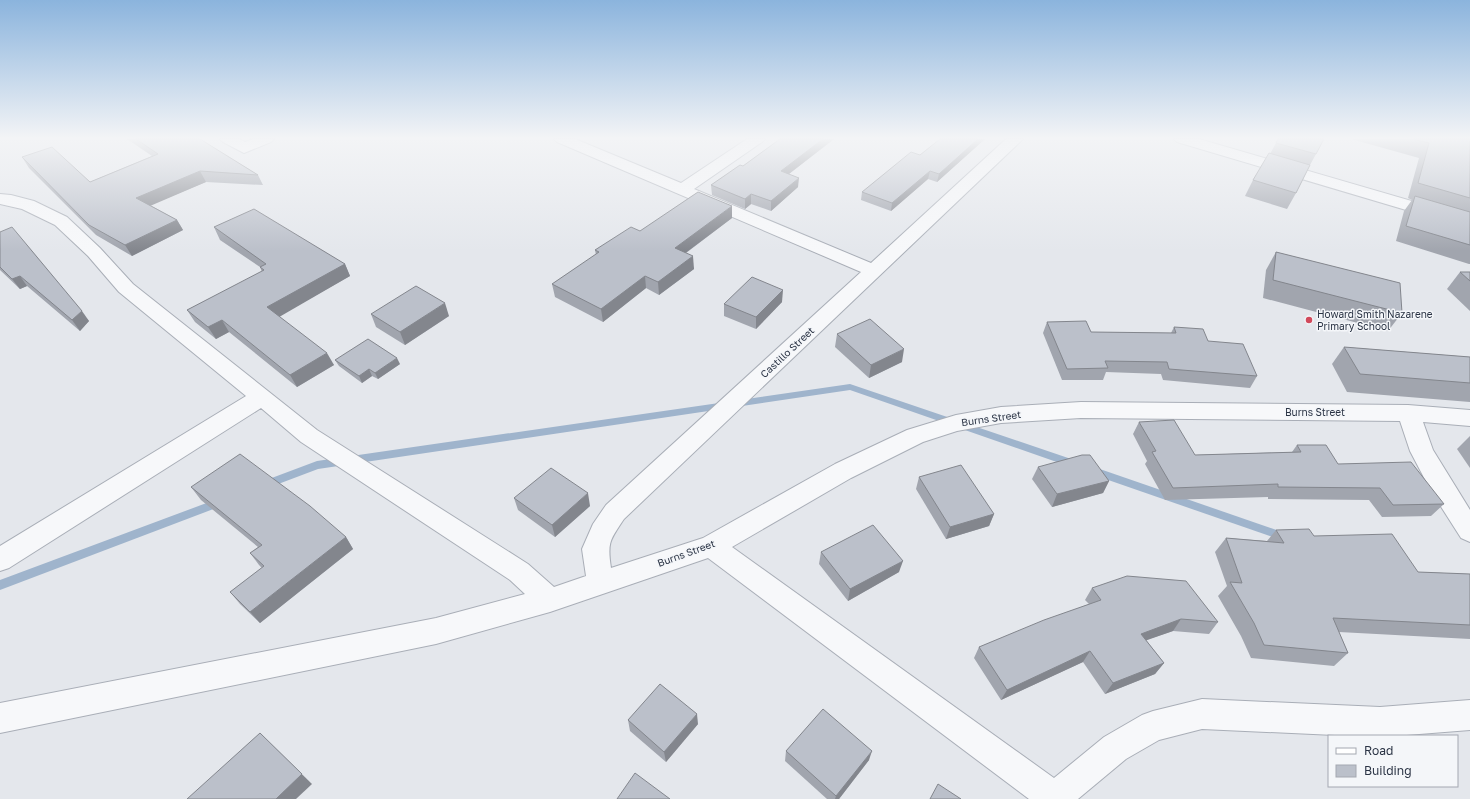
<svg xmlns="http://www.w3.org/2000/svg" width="1470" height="799" viewBox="0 0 1470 799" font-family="'Golos Text',sans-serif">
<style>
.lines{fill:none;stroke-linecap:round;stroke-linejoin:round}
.stream{fill:#9fb4cc;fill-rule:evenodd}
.street-casing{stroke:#a9aeb7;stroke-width:2}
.secondary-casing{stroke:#a9aeb7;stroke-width:2}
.street{fill:#f7f8fa;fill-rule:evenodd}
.secondary{fill:#fff;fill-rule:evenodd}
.wall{fill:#a1a5ae}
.shaded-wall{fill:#83868d}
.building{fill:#bbc0ca;stroke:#83868d}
.poi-dot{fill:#d1495b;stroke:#f4f6f9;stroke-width:1.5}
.labels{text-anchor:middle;stroke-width:3;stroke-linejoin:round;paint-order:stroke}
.poi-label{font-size:10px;fill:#2b3445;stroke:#f4f6f9;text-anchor:start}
.street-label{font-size:10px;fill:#2b3445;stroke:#f4f6f9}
</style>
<rect width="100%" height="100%" fill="#e4e7ec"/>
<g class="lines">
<g class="stream">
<path d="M 850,384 L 1077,461 L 1079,464 L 1077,467 L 1071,467 L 850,390 L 318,469 L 265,489 L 261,488 L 260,485 L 261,482 L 317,461 Z"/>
<path d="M 1094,467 L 1288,534 L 1289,537 L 1288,540 L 1284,541 L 1091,474 L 1089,471 L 1091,468 Z"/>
<path d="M 220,498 L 224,499 L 225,502 L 224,505 L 0,590 L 0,580 Z"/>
</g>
<g class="street-casing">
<g id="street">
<path d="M 554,139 L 575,139 L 681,183 L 747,139 L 765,139 L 762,142 L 694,189 L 871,263 L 1006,139 L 1023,139 L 624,519 C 610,540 607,542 611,568 L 703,538 L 835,464 L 907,430 L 956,415 L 1001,407 L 1081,402 L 1408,405 L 1470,410 L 1470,426 L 1423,422 L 1433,450 L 1470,510 L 1470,542 L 1461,538 L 1431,491 L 1410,451 L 1400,421 L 1081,418 L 1001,423 L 957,431 L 923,442 L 851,478 L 732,547 L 1054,778 L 1104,737 L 1142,715 L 1153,711 L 1202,699 L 1380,707 L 1470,700 L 1470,730 L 1394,736 L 1356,736 L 1202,729 L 1159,740 L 1126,759 L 1078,799 L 1029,799 L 708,558 L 550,612 L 436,644 L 0,733 L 0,703 L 436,618 L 525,594 L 510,580 L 301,442 L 261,408 L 9,568 L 0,571 L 0,546 L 246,396 L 119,292 L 88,256 L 55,225 L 22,209 L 0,204 L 0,194 L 11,195 L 34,201 L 67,217 L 100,248 L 133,284 L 317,430 L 528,564 L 554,587 L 586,576 L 582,549 L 593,524 L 606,505 L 861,272 L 557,142 Z"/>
<path d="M 1174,139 L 1199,139 L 1470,218 L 1470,229 L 1177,142 Z"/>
</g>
</g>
<g class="secondary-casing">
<path id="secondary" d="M 220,139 L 239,139 L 245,142 L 253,139 L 274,139 L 271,142 L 244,153 L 223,142 Z"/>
</g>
<use href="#street" class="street"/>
<use href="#secondary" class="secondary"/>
</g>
<g class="wall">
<path d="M 127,139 L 200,139 L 258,175 L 263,185 L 206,182 L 150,205 L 177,220 L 183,230 L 132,256 L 96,235 L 29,168 L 22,157 L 90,182 L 152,156 Z"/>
<path d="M 780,139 L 834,139 L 789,174 L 798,187 L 771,211 L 751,204 L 745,209 L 712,195 L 711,185 L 743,166 Z"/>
<path d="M 940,139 L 985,139 L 966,156 L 937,182 L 928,179 L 891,211 L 861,200 L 862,192 L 920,155 Z"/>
<path d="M 1351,139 L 1470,139 L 1470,264 L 1469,264 L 1396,241 L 1404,211 L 1412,200 L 1408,198 L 1419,158 Z"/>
<path d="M 1276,143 L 1316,154 L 1310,165 L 1296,193 L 1287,209 L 1245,196 L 1253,180 L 1270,154 Z"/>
<path d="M 732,218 L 686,253 L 694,269 L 659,295 L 646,288 L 603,322 L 555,297 L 552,284 L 596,255 L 595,250 L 640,231 Z"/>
<path d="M 214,227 L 345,264 L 350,276 L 279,316 L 334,365 L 297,387 L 229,332 L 216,339 L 195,322 L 187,310 L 262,272 L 260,267 L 220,240 Z"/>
<path d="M 0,232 L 89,321 L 80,331 L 27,286 L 20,289 L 0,270 Z"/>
<path d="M 1276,252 L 1402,313 L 1388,331 L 1263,298 L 1266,270 Z"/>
<path d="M 1460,272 L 1470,272 L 1470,311 L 1447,289 Z"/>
<path d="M 782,302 L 756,329 L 724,316 L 724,304 Z"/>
<path d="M 371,314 L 449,316 L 405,345 L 376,327 Z"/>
<path d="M 1047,322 L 1091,332 L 1171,333 L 1174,327 L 1208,341 L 1257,376 L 1250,388 L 1163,380 L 1161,374 L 1106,372 L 1103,380 L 1062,380 L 1043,333 Z"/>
<path d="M 837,334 L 902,362 L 869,378 L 835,347 Z"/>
<path d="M 1344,347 L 1470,357 L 1470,402 L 1347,392 L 1332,364 Z"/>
<path d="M 335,360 L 400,364 L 378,379 L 372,376 L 362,383 L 339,366 Z"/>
<path d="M 1139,422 L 1195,455 L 1292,452 L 1297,445 L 1338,464 L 1444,504 L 1431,516 L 1382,517 L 1369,500 L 1268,499 L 1268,497 L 1165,500 L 1145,464 L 1147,461 L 1133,434 Z"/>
<path d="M 1470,436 L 1470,468 L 1457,449 Z"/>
<path d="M 1038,467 L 1109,481 L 1103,493 L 1052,507 L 1032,479 Z"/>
<path d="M 919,477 L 994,514 L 989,526 L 946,539 L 916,489 Z"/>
<path d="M 191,487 L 346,537 L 353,549 L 260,623 L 240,604 L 230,592 L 262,568 L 259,565 L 250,553 L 258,547 L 201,500 Z"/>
<path d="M 514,498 L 590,506 L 555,537 L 518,510 Z"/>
<path d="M 1276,530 L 1314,536 L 1418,572 L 1470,574 L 1470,639 L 1339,632 L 1348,653 L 1334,666 L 1251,658 L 1241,636 L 1218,596 L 1227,586 L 1215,552 L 1226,538 L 1267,541 Z"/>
<path d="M 821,552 L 899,572 L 848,601 L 819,564 Z"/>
<path d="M 1092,588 L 1218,622 L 1209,634 L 1173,631 L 1146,640 L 1164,663 L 1155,674 L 1105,694 L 1083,662 L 1001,700 L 974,658 L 979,647 L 1089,604 L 1085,600 Z"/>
<path d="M 628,720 L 698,724 L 666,762 L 630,731 Z"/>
<path d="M 786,751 L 869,760 L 839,799 L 827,799 L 785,761 Z"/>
</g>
<g class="shaded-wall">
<path d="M 823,139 L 834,139 L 781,180 L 781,171 Z"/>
<path d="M 978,139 L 985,139 L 966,156 L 937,182 L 939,174 Z"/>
<path d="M 200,171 L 206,182 L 143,209 L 136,198 Z"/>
<path d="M 930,171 L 928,179 L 891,211 L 892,203 Z"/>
<path d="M 799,178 L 798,187 L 771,211 L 771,201 Z"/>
<path d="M 751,194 L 751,204 L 745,209 L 745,199 Z"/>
<path d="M 732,206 L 732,218 L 676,260 L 675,248 Z"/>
<path d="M 177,220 L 183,230 L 132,256 L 125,245 Z"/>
<path d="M 693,256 L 694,269 L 659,295 L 658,282 Z"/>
<path d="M 345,264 L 350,276 L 274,320 L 267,307 Z"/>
<path d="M 20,276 L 27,286 L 20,289 L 12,279 Z"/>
<path d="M 645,276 L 646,288 L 603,322 L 601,309 Z"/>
<path d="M 783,290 L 782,302 L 756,329 L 756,317 Z"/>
<path d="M 445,303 L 449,316 L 405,345 L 400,332 Z"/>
<path d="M 82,311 L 89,321 L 80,331 L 72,320 Z"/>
<path d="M 222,320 L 229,332 L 216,339 L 208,327 Z"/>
<path d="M 904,349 L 902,362 L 869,378 L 871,365 Z"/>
<path d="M 327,353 L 334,365 L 297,387 L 290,375 Z"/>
<path d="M 397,358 L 400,364 L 378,379 L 375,373 Z"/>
<path d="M 369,369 L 372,376 L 362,383 L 359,376 Z"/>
<path d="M 1109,481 L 1103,493 L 1052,507 L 1057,494 Z"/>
<path d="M 588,493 L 590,506 L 555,537 L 552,525 Z"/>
<path d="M 994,514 L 989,526 L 946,539 L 950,527 Z"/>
<path d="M 346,537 L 353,549 L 260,623 L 250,612 Z"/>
<path d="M 903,561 L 899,572 L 848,601 L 850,589 Z"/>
<path d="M 1181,619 L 1173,631 L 1133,645 L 1141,634 Z"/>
<path d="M 1090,651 L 1083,662 L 1001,700 L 1007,690 Z"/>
<path d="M 1164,663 L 1155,674 L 1105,694 L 1113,683 Z"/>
<path d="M 697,714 L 698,724 L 666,762 L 664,752 Z"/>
<path d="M 270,743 L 312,784 L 296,799 L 276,799 Z"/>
<path d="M 872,751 L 869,760 L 839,799 L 835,799 L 836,796 Z"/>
</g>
<g class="building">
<path d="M 136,139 L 200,139 L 258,175 L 200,171 L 136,198 L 177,220 L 125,245 L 89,225 L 22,157 L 52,147 L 90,182 L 158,154 Z"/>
<path d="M 780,139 L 823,139 L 781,171 L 799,178 L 771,201 L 751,194 L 745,199 L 711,185 L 740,165 L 743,166 Z"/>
<path d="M 940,139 L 978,139 L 939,174 L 930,171 L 892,203 L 862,192 L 911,152 L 920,155 Z"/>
<path d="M 1278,139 L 1324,139 L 1316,154 L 1276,143 Z"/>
<path d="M 1413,139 L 1470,139 L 1470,198 L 1418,183 L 1429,143 Z"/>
<path d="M 1269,153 L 1310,165 L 1296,193 L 1253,180 Z"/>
<path d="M 698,192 L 732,206 L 675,248 L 693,256 L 658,282 L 645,276 L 601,309 L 552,284 L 599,252 L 595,250 L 631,227 L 640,231 Z"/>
<path d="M 1415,196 L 1470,212 L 1470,245 L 1406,226 Z"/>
<path d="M 254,209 L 345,264 L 267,307 L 327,353 L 290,375 L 222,320 L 208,327 L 187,310 L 264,270 L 260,267 L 266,264 L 214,227 Z"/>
<path d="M 12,227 L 82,311 L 72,320 L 20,276 L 12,279 L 0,267 L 0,232 Z"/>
<path d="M 1276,252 L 1400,283 L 1402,313 L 1273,280 Z"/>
<path d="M 1460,272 L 1470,272 L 1470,281 Z"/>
<path d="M 752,277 L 783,290 L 756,317 L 724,304 Z"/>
<path d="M 416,286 L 445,303 L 400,332 L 371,314 Z"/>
<path d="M 870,319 L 904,349 L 871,365 L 837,334 Z"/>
<path d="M 1086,321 L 1091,332 L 1176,333 L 1174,327 L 1203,329 L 1208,341 L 1243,344 L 1257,376 L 1169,369 L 1167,362 L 1105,361 L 1108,368 L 1067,369 L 1047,322 Z"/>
<path d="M 368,339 L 397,358 L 375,373 L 369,369 L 359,376 L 335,360 Z"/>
<path d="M 1344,347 L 1470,357 L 1470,383 L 1360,374 Z"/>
<path d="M 1174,420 L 1195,455 L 1301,452 L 1297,445 L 1326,445 L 1338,464 L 1411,462 L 1444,504 L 1393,505 L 1380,488 L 1278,487 L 1278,484 L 1173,488 L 1152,452 L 1156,451 L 1139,422 Z"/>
<path d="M 240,454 L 310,506 L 346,537 L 250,612 L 230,592 L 264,566 L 250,553 L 262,545 L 191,487 Z"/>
<path d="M 1082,455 L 1090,455 L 1109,481 L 1057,494 L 1038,467 Z"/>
<path d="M 961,465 L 994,514 L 950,527 L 919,477 Z"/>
<path d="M 551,468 L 588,493 L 552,525 L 514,498 Z"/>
<path d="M 873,525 L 903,561 L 850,589 L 821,552 Z"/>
<path d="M 1309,529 L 1314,536 L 1392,534 L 1418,572 L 1470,574 L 1470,625 L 1333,618 L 1348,653 L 1264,645 L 1254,623 L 1230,582 L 1242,583 L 1226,538 L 1284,543 L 1276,530 Z"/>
<path d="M 1127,576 L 1186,581 L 1218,622 L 1181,619 L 1141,634 L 1164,663 L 1113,683 L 1090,651 L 1007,690 L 979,647 L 1044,620 L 1101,600 L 1092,588 Z"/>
<path d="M 660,684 L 697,714 L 664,752 L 628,720 Z"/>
<path d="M 823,709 L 872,751 L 836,796 L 786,751 Z"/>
<path d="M 260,733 L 302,774 L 276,799 L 187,799 Z"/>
<path d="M 635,773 L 670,799 L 617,799 Z"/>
<path d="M 938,784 L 961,799 L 930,799 Z"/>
</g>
<linearGradient id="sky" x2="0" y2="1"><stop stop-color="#8bb4dd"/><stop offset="0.55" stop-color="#f3f4f6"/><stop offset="1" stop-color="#f3f4f6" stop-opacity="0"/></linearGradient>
<rect width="1470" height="251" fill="url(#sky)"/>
<circle class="poi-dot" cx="1309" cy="320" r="4"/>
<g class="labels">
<g class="poi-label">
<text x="1317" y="318">Howard Smith Nazarene<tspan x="1317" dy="12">Primary School</tspan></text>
</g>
<g class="street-label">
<text transform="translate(787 352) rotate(-43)" y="4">Castillo Street</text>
<text x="1315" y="416">Burns Street</text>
<text transform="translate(991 418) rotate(-8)" y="4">Burns Street</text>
<text transform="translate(686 553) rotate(-20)" y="4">Burns Street</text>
</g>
</g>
<rect x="1328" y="735" width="130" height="52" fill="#f4f6f9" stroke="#a4a8b1"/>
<rect x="1336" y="748" width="20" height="6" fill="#ffffff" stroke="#a4a8b1"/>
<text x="1364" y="755" font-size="12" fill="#2b3445">Road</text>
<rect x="1336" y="765" width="20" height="12" fill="#bbc0ca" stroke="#a4a8b1"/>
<text x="1364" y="775" font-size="12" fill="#2b3445">Building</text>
</svg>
